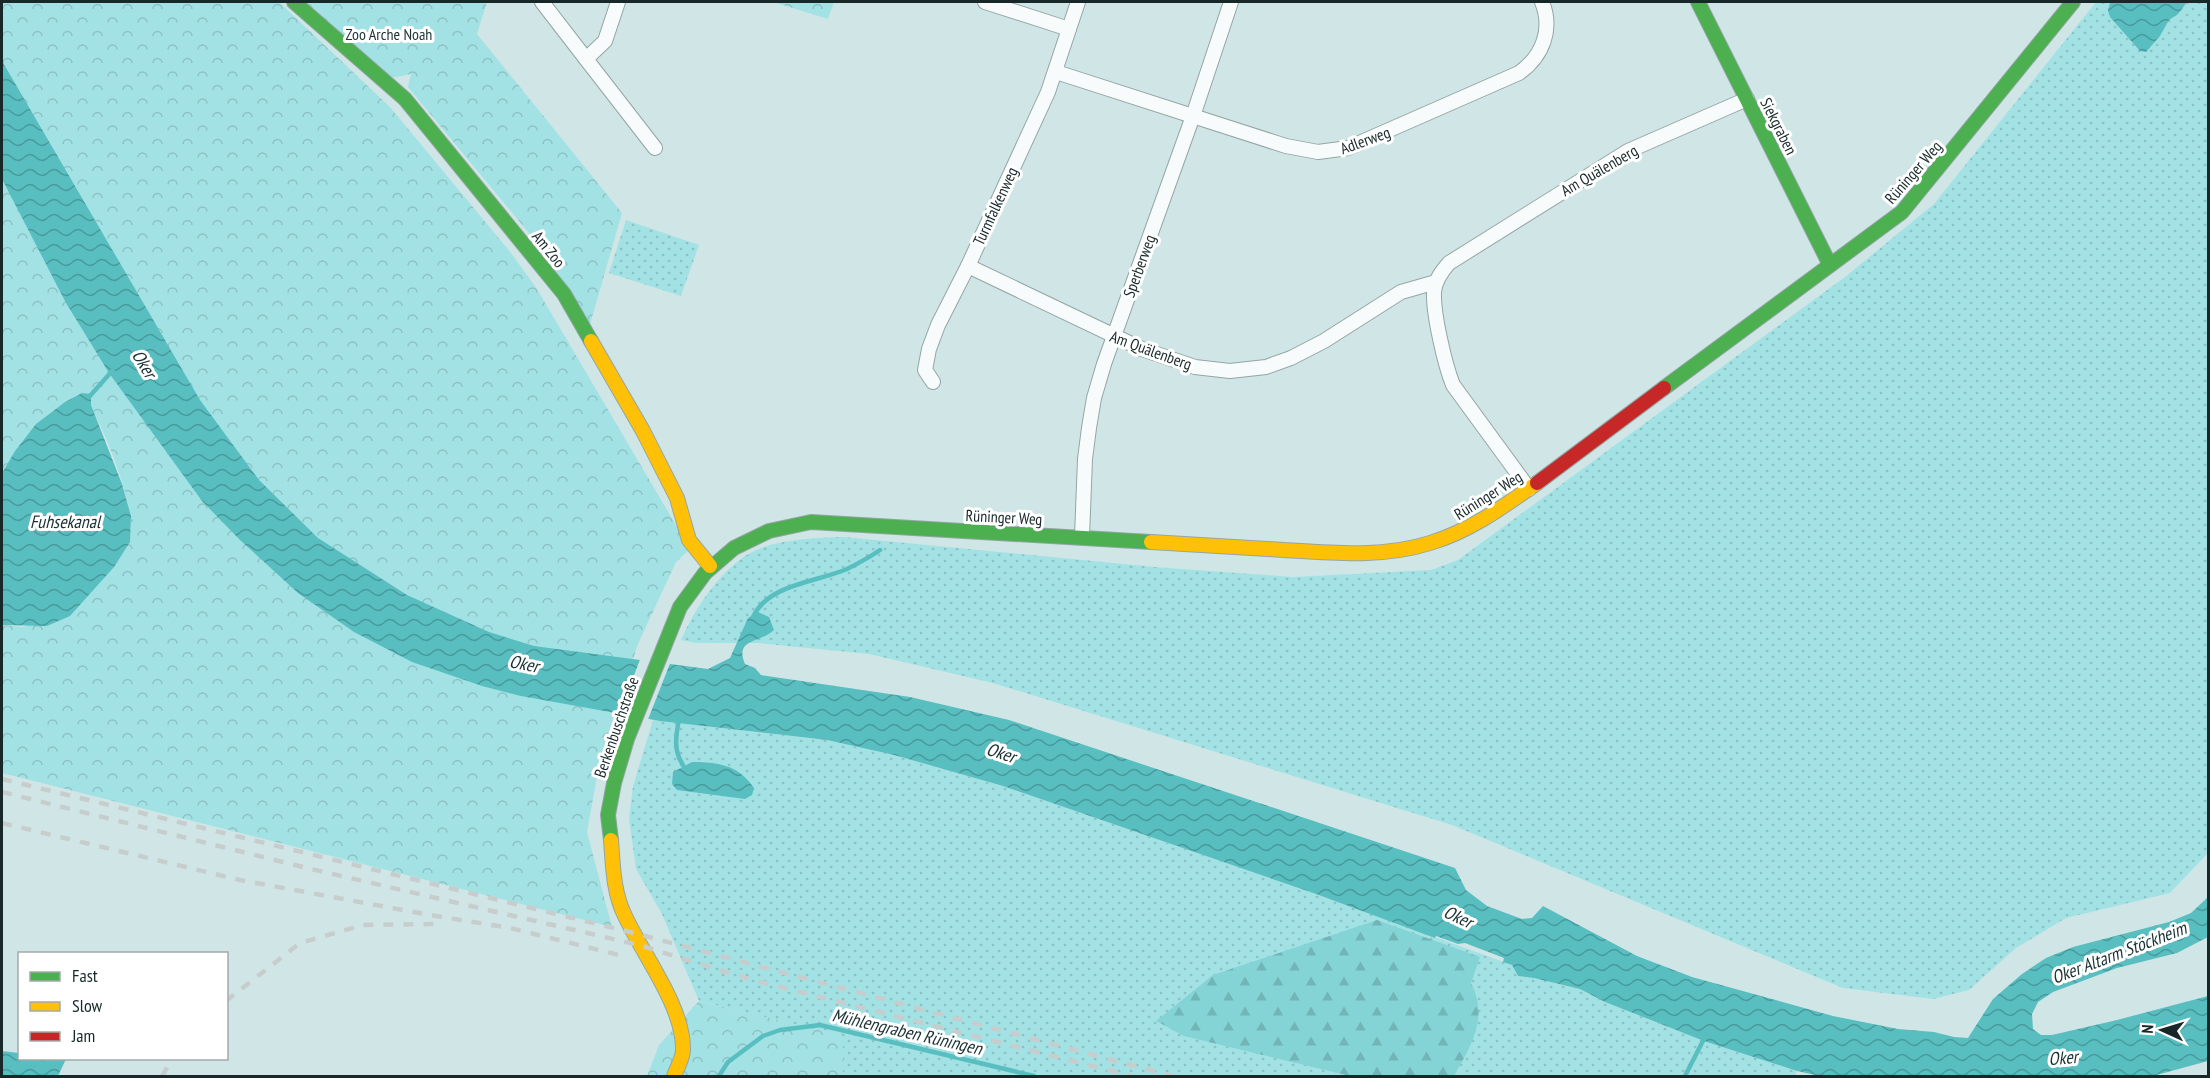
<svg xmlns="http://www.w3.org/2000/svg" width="2210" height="1078" viewBox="0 0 2210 1078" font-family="'PT Sans Narrow',sans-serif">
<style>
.grass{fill:url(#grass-dots)}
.forest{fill:url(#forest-firs)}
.park{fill:url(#park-crowns)}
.water{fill:url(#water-waves)}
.pier{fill:#d0e6e6}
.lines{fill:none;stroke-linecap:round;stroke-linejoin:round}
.stream{stroke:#58bec0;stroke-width:4.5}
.street-casing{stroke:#94a5a5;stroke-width:16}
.fast-casing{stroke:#94a5a5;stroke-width:16}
.slow-casing{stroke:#94a5a5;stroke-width:16}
.jam-casing{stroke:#94a5a5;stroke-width:16}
.street{stroke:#f8fbfb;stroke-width:14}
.fast{stroke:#4caf50;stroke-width:14}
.slow{stroke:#ffc107;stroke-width:14}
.jam{stroke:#c62828;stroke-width:14}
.rail{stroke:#c7cdcd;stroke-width:4.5;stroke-dasharray:10 10;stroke-linecap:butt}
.labels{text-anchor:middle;stroke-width:6;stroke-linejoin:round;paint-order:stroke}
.park-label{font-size:16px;fill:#1c3132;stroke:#fff}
.street-label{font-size:16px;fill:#182829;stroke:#fff}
.water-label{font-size:18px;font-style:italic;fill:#1b3131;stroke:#fff}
</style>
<defs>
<pattern id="grass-dots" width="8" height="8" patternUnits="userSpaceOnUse" patternTransform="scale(1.5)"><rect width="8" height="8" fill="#a3e2e4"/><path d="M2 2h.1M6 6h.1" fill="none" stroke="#8cc2c4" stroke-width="1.8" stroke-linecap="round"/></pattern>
<pattern id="forest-firs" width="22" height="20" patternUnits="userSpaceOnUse" patternTransform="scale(1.5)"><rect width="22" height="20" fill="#84d3d5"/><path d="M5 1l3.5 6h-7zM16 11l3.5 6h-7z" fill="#71b5b7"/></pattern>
<pattern id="park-crowns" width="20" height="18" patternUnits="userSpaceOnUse" patternTransform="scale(1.5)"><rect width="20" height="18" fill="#a3e2e4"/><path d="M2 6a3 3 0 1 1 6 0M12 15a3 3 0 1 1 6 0" fill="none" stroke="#8cc2c4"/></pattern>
<pattern id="water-waves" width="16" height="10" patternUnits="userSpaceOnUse" patternTransform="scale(1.5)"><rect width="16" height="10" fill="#58bec0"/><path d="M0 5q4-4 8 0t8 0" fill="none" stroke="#489a9c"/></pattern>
</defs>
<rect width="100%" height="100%" fill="#d0e6e6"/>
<g class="grass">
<path d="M 2096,2 L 2208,2 L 2208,853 L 2170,893 L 2066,918 L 2016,948 L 1969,990 L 1933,999 L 1843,988 L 1452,825 L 993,683 L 869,654 L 758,643 L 696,643 L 681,640 C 695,609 716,576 745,556 C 770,539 814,538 844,537 L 1155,567 L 1293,577 L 1431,570 L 1458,560 L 1845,277 L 1934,204 Z"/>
<path d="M 626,220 L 699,245 L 681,296 L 609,273 Z"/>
<path d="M 653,720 L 827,740 L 894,755 L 1003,786 L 1316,894 L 1512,965 L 1518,976 L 1534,978 L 1580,989 L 1605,1002 L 1673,1029 L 1797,1071 L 1795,1076 L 843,1076 L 842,1036 L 699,1001 L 662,914 L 636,869 L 629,819 L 633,786 Z"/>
</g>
<path class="forest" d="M 1377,920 L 1480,957 L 1471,983 C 1489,1018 1471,1046 1454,1076 L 1350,1076 L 1184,1036 L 1156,1021 L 1213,975 Z"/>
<g class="park">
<path d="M 2,2 L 279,2 L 390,107 L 511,253 L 537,289 L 690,549 L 676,562 L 638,644 L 600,760 L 587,832 L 612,927 L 2,773 L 2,625 L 24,627 L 129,542 C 130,533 132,523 130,514 C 125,483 101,418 82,394 C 43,412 23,437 2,473 Z"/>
<path d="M 306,2 L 487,2 L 477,34 L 622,213 L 589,328 L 547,255 L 408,87 L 411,74 L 391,78 Z"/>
<path d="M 773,2 L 834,2 L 828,19 Z"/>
<path d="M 699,1001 L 843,1036 L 843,1076 L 647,1076 L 659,1045 Z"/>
</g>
<g class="water">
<path d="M 2110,2 L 2187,2 L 2178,14 L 2169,20 L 2160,36 L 2146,52 L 2140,51 L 2110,17 L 2108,11 Z"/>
<path d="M 2,61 L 200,400 L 259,480 L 318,538 L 407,595 L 489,632 L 534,646 L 708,669 L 730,658 L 748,618 L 758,612 L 769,617 L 774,630 C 761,643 734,638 745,664 L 755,668 L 761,675 L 910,697 L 1009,720 L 1455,868 L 1466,890 L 1487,906 L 1522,919 L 1532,918 L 1543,906 L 1637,956 L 1692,977 L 1833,1016 L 1898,1029 L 1934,1032 L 1954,1037 L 1968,1038 L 1993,999 L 2022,974 L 2046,958 L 2073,947 L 2169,922 L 2191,913 L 2208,897 L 2208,936 L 2206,938 L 2177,953 L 2117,968 L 2053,992 L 2038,1002 L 2032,1014 L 2033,1029 L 2041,1035 L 2052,1035 L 2117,1020 L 2208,996 L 2208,1061 L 2153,1076 L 1820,1076 L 1797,1071 L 1704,1041 L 1605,1002 L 1580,989 L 1534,978 L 1518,976 L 1512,965 L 1503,962 L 1504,958 L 1465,943 L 1458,944 L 1436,936 L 1435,938 L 1316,894 L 1003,786 L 894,755 L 827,740 L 660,721 L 521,696 L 482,686 L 412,662 L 354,632 L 298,593 L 240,540 L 202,501 L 109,373 L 66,303 L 2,179 Z"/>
<path d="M 82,393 L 91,394 L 91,405 L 122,484 L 131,516 L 130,542 L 114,567 L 70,616 L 47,626 L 2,625 L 2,473 L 15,451 L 36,424 L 65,402 Z"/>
<path d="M 692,762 C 719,762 738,765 754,788 L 752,795 L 745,799 L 677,790 L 672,784 L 673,772 Z"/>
<path d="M 2,1051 L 19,1053 L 20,1058 L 66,1059 L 58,1076 L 2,1076 Z"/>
</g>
<path class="pier" d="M 641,657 L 671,661 L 647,722 L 618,717 Z"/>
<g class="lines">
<g class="stream">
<path d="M 89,397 L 113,370"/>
<path d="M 753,617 C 768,584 817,582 847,569 C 859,563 870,557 880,550"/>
<path d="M 679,719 C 676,736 673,750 683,765"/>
<path d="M 719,1076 L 728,1062 L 763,1036 L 780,1030 L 820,1025 L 1034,1076"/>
<path d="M 1685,1076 L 1706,1035"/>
</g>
<g class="street-casing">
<g id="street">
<path d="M 542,2 L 586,59"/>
<path d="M 618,2 L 605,41 L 586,59 L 655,148"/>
<path d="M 985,2 L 1069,29"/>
<path d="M 1056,72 L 1286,146 L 1318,152 L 1348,148 L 1519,73 C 1543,56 1553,29 1542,2"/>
<path d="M 968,266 L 1142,349 L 1195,367 L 1230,371 L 1266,367 L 1291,358 L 1324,341 L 1401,292 L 1436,282"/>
<path d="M 933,382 L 925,370 L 929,349 L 938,325 L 968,266 L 1048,92 L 1078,2"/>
<path d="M 1529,489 L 1453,385 C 1445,365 1433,314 1434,292 C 1435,280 1442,271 1449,263 L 1628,151 L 1747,99"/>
<path d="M 1082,537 L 1085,459 L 1089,428 L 1094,398 L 1104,364 L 1193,116 L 1231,2"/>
</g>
</g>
<g class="fast-casing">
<g id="fast">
<path d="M 294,2 L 405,99 L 564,294 L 591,341"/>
<path d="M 1698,2 L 1830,265"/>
<path d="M 1664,388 L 1902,212 L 2073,2"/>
<path d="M 611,840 L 608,815 L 614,783 L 627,739 L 680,607 L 705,573 L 734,548 L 769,531 L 811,522 L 1151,542"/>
</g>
</g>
<g class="slow-casing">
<g id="slow">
<path d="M 591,341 L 643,431 L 677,498 L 689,540 L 710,566"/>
<path d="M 1151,542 C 1196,545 1240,547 1284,550 C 1332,553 1383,558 1430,543 C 1470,531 1503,507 1537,483"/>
<path d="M 611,840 C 613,865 613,892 625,916 C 643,955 684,1007 683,1050 C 683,1058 677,1068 674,1076"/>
</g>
</g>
<g class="jam-casing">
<path id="jam" d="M 1537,483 L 1664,388"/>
</g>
<use href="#street" class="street"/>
<use href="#fast" class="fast"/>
<use href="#slow" class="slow"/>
<use href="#jam" class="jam"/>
<g class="rail">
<path d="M 2,779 L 634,933 L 1173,1076"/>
<path d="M 2,792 L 311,869 L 639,945 L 749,979 L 1132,1076"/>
<path d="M 2,823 L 240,880 L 430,915 L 510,928 L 627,957"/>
<path d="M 226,1001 L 300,943 L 363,925 L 441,924"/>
<path d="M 162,1076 L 173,1058"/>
</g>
</g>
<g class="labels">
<g class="park-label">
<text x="389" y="40">Zoo Arche Noah</text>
</g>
<g class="street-label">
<text transform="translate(1779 126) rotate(63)" y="6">Siekgraben</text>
<text transform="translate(1365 140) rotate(-20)" y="6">Adlerweg</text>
<text transform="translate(1599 170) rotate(-30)" y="6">Am Quälenberg</text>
<text transform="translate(1913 172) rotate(-49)" y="6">Rüninger Weg</text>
<text transform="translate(995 206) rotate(-65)" y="6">Turmfalkenweg</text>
<text transform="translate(549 249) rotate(51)" y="6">Am Zoo</text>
<text transform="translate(1139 266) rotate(-70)" y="6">Sperberweg</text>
<text transform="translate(1151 350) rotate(20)" y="6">Am Quälenberg</text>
<text transform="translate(1488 495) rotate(-32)" y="6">Rüninger Weg</text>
<text transform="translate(1004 517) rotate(3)" y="6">Rüninger Weg</text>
<text transform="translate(616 727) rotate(-71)" y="6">Berkenbuschstraße</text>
</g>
<g class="water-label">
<text transform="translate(144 364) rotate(59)" y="6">Oker</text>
<text x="65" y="528">Fuhsekanal</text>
<text transform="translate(524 664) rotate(11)" y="6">Oker</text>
<text transform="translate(1001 753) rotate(18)" y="6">Oker</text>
<text transform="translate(1458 917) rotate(25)" y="6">Oker</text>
<text transform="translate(2119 953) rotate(-21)" y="6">Oker Altarm Stöckheim</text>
<text transform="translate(907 1032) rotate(13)" y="6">Mühlengraben Rüningen</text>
<text transform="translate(2063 1058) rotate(-5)" y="6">Oker</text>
</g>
</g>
<rect width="2210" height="1078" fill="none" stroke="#182829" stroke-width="6"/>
<rect x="18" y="952" width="210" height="108" fill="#ffffff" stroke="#a3a9a9" stroke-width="1.5"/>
<rect x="30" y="972" width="30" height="9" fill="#4caf50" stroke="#a3a9a9" stroke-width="1.5"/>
<text x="72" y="982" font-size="18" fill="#182829">Fast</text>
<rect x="30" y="1002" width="30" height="9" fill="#ffc107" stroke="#a3a9a9" stroke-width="1.5"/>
<text x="72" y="1012" font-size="18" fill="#182829">Slow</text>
<rect x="30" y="1032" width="30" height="9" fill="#c62828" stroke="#a3a9a9" stroke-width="1.5"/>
<text x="72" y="1042" font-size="18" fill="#182829">Jam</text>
<g transform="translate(2162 1030) rotate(274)" stroke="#ffffff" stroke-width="4.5" paint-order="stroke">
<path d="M0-4.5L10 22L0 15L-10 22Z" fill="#182829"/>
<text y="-9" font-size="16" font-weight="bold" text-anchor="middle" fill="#182829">N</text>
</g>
</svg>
